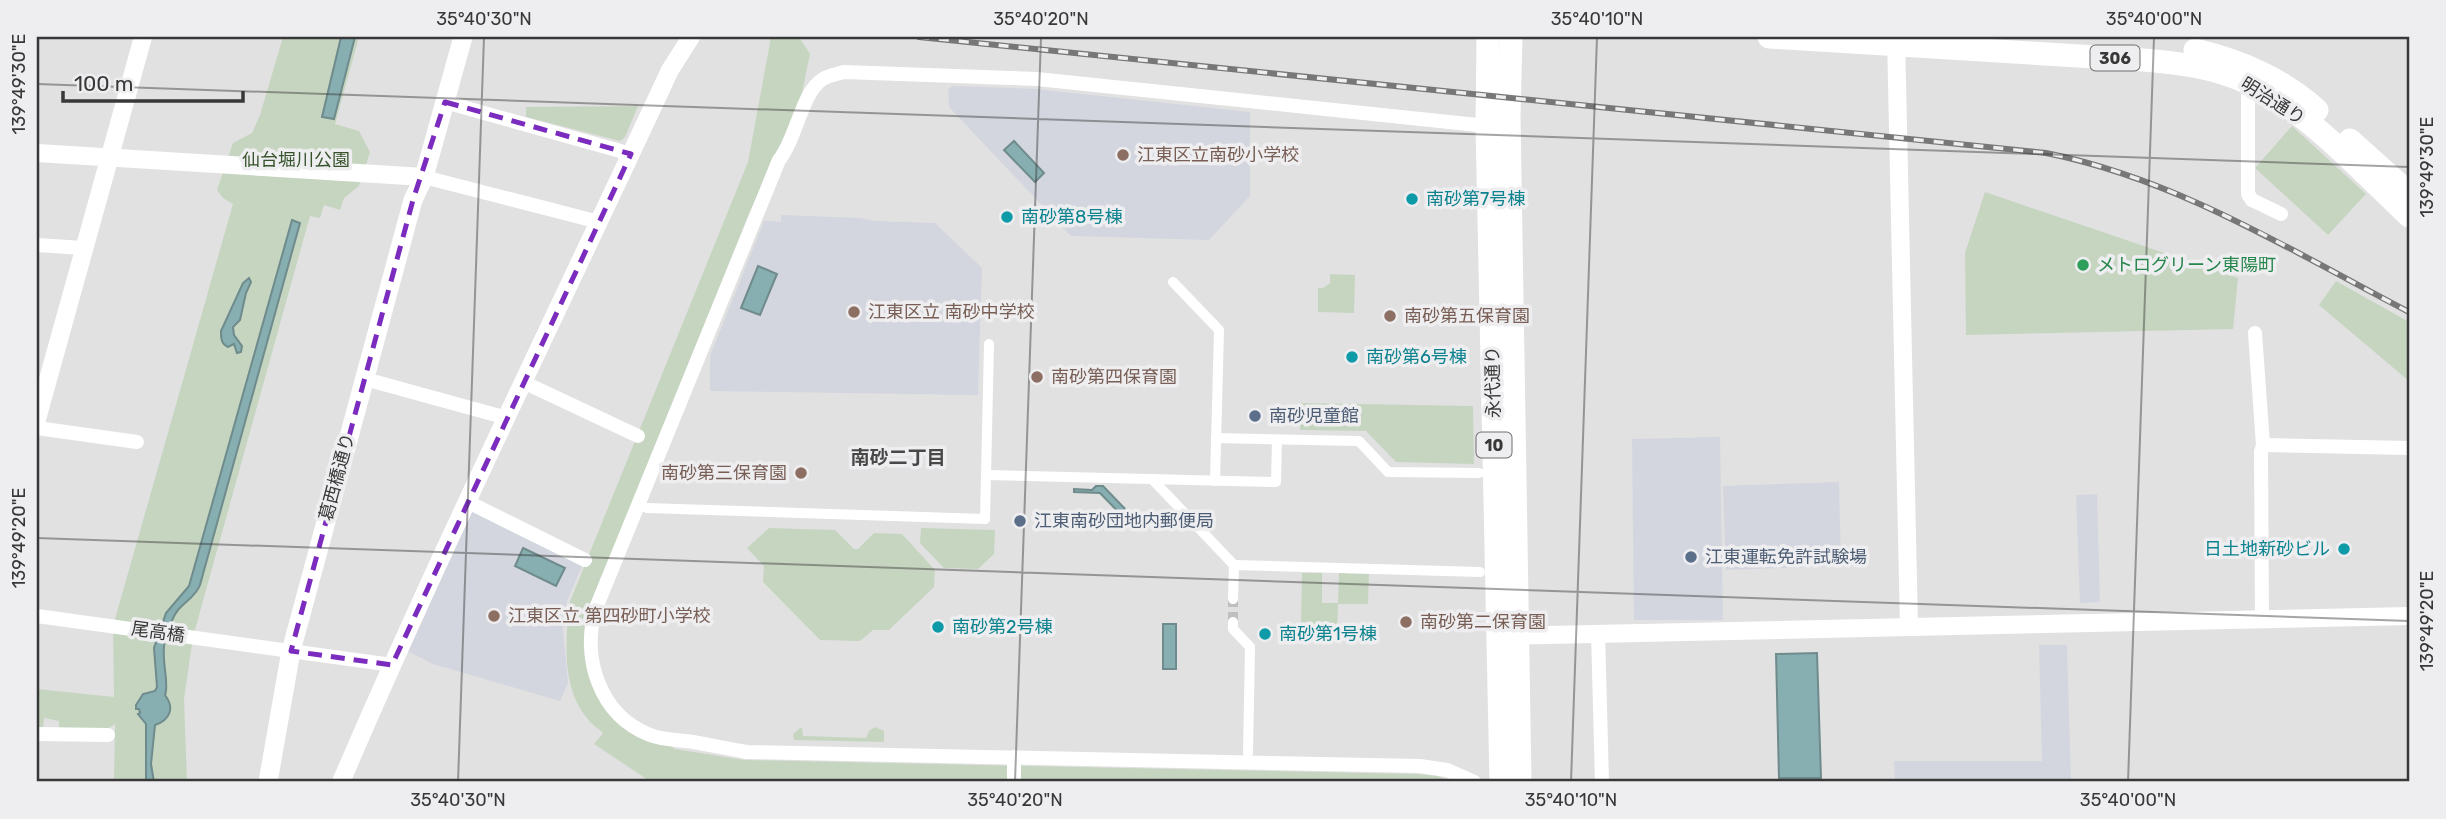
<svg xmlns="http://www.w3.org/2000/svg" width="2446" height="819" viewBox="0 0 2446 819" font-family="Rubik,'Noto Sans JP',sans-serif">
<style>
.built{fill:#d3d6de}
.green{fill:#c6d5c0}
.water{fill:#87aeb0;stroke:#6f8b8c;stroke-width:2}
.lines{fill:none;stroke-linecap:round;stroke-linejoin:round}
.pedestrian-tunnel{stroke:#bfbfc0;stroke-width:10;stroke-dasharray:10 5;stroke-linecap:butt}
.pedestrian{stroke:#fff;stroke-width:10}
.minor{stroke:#fff;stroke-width:14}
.tertiary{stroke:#fff;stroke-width:18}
.secondary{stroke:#fff;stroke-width:19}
.primary{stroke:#fff;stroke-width:23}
.rail-casing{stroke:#777;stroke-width:6}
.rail{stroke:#eeeef0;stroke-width:3.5;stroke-dasharray:10;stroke-linecap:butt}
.marked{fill:none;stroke:#7b2cbf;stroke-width:5;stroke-dasharray:14 9;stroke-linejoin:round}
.ticks{fill:none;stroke:#383838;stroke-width:2;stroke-opacity:0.45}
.education-dot{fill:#8d6e63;stroke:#eeeef0;stroke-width:2.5}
.culture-dot{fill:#0f9aa8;stroke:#eeeef0;stroke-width:2.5}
.leisure-dot{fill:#2e9e5b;stroke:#eeeef0;stroke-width:2.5}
.service-dot{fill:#5c6f8a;stroke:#eeeef0;stroke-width:2.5}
.labels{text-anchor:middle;stroke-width:7;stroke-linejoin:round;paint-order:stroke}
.shield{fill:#eeeef0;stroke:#6f6f6f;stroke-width:2}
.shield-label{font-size:16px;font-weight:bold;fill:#383838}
.street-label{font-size:18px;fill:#383838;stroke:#eeeef0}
.education-label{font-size:18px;fill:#785e54;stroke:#eeeef0;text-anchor:start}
.park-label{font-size:18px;fill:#37532b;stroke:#eeeef0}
.culture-label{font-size:18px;fill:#0d838f;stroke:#eeeef0;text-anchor:start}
.leisure-label{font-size:18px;fill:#27864d;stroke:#eeeef0;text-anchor:start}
.service-label{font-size:18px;fill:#4e5e75;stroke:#eeeef0;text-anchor:start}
.neighbourhood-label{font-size:19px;font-weight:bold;fill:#484849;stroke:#eeeef0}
.neatline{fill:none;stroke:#383838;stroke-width:2.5}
.ticks-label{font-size:18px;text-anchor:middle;fill:#383838}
</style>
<rect width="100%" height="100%" fill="#e1e1e2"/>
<g class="built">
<path d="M 952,86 L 1036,89 L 1250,112 L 1250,196 L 1209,240 L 1071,236 L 949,107 L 948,90 Z"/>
<path d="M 781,215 L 860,218 L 874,221 L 935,223 L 982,268 L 978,395 L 710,391 L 710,356 L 764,221 L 781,222 Z"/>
<path d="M 1720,437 L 1723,620 L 1634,620 L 1632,439 Z"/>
<path d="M 1839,482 L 1841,566 L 1726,570 L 1723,486 Z"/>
<path d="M 2097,494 L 2100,602 L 2080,603 L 2076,495 Z"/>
<path d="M 470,510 L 583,564 L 567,601 L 563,630 L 568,683 L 560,701 L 433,664 L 407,651 Z"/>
<path d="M 2039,645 L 2067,645 L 2071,782 L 1895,782 L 1894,761 L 2042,761 Z"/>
</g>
<g class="green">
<path d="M 283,37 L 359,37 L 335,124 L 359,131 L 370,152 L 359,186 L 344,198 L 340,210 L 324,205 L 320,218 L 310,216 L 193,637 L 184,699 L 187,782 L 114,782 L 115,724 L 104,731 L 59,729 L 59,721 L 44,718 L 43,729 L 37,729 L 37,689 L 114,697 L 113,626 L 233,204 L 223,198 L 217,190 L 233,143 L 252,133 L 260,115 Z"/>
<path d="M 771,37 L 799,37 L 810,54 L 802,93 L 779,150 L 750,211 L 591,605 L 587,625 L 608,702 L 675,749 L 744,760 L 1417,774 L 1437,776 L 1454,782 L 651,782 L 594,744 L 603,733 C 598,728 591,724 587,718 C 561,687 566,641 569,604 L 748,162 Z"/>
<path d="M 638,106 L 625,137 L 620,141 L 526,117 L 526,107 Z"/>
<path d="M 2292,126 L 2366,194 L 2328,235 L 2255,168 Z"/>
<path d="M 1985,192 L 2238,278 L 2233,329 L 1966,335 L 1965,253 Z"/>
<path d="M 1330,274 L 1355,275 L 1354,313 L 1318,312 L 1318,288 L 1323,288 L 1330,283 Z"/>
<path d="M 2336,281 L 2409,322 L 2409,381 L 2319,305 Z"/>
<path d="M 1300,403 L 1473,406 L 1474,464 L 1396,462 L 1366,431 L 1300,430 Z"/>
<path d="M 769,528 L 835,530 L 854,549 L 858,549 L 874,533 L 902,534 L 935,570 L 934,587 L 889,630 L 873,630 L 860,641 L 820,640 L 763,582 L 764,566 L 747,548 Z"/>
<path d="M 921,528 L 995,530 L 994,554 L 978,569 L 944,568 L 920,543 Z"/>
<path d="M 1302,573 L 1322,573 L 1322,603 L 1338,603 L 1339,573 L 1369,574 L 1368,604 L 1338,604 L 1337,641 L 1319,641 L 1301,622 Z"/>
<path d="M 875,727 L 884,731 L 884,742 L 794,740 L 793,734 L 800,728 L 802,728 L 803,736 L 866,738 L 869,731 Z"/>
</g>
<g class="water">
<path d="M 341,37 L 355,37 L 334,119 L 322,117 Z"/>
<path d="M 1014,141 L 1044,173 L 1035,182 L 1004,150 Z"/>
<path d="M 292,220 L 300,223 L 200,585 C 196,596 186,601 178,610 C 172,617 168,631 165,640 C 160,658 170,683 165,695 C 175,708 170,720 155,725 L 151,764 L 154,782 L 146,782 L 146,724 L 138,714 L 140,713 L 139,709 L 136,709 L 136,705 L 143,694 L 155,691 L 157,687 L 154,648 L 166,613 L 189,586 Z"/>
<path d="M 758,266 L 777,274 L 760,315 L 741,308 Z"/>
<path d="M 249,278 L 251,282 L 246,293 L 240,320 L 233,327 L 234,335 L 242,346 L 241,352 L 237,353 L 234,344 L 228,347 C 221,344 221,338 221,331 L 243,283 Z"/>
<path d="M 1096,486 L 1103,486 L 1130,514 L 1161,514 L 1161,522 L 1127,521 L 1100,493 L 1074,492 L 1074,489 L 1092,490 Z"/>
<path d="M 523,548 L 565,568 L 556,586 L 515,566 Z"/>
<rect x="1163" y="624" width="13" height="45"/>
<path d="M 1817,653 L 1821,778 L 1779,778 L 1776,654 Z"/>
</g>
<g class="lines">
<path class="pedestrian-tunnel" d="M 1233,622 L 1233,599"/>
<g class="pedestrian">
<path d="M 1173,282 L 1219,330 L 1215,481"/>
<path d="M 1216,438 L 1359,441 L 1388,472 L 1479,473"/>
<path d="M 986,475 L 1276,482 L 1277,440"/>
<path d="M 1152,479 L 1234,565 L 1233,599"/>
<path d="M 647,508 L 985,519 L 989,344"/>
<path d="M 1234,565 L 1480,572"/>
<path d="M 1233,622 L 1233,629 L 1250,647 L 1248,753"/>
</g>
<g class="minor">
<path d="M 2248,82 L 2248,194 L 2252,200 L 2281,214"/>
<path d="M 445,102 L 631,154"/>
<path d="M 424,177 L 599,222"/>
<path d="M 37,245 L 83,248"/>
<path d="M 2255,333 L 2263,445 L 2261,452 L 2262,619"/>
<path d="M 376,382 L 507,418"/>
<path d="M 523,382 L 638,436"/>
<path d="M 37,428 L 137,442"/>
<path d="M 2263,445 L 2409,448"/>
<path d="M 468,502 L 585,560"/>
<path d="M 37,616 L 392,665"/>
<path d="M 1598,633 L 1602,782"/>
<path d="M 37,734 L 108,735"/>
<path d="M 1014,757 L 1014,782"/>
<path d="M 1474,782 L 1447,770 L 1420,766 L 747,752 C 729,749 711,745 693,742 C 679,740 663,740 650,735 C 599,715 581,657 596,608 L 779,160 C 796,140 802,91 823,79 C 829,75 837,74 844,72 L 1037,79 L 1487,126"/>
</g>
<g class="tertiary">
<path d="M 1896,37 L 1909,627"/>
<path d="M 37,153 L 424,177"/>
<path d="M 37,419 L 143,37"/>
<path d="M 1506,636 L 2409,616"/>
<path d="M 341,782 C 444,542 560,307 670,70 L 691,37"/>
</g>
<path class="secondary" d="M 268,782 L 291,651 L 413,200 L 424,177 L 463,37"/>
<g class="primary">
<path d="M 1488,37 L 1487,126 L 1501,782"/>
<path d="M 1511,37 L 1509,116 L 1520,782"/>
<path d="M 1769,37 L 2144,60 C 2180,63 2215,67 2248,83 C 2307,110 2362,172 2409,216"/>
<path d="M 2195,50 C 2241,61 2281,78 2317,110"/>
<path d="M 2350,140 L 2409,193"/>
</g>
<g class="rail-casing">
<path id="rail" d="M 919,37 L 2046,153 C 2177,179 2292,251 2409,312"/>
</g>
<use href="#rail" class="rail"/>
</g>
<path class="marked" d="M 445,102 L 631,154 L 392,665 L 291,651 L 413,200 Z"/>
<path class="ticks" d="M 37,84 L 2409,167M 37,538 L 2409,621M 458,782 L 484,37M 1015,782 L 1041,37M 1571,782 L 1597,37M 2128,782 L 2154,37"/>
<g class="education-dot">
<circle cx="1123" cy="155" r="7"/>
<circle cx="854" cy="312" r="7"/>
<circle cx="1390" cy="316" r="7"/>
<circle cx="1037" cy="377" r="7"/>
<circle cx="801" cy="473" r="7"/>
<circle cx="494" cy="616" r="7"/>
<circle cx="1406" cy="622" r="7"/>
</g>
<g class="culture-dot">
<circle cx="1412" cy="199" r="7"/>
<circle cx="1007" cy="217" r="7"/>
<circle cx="1352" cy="357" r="7"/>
<circle cx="2344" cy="549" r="7"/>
<circle cx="938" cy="627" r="7"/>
<circle cx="1265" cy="634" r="7"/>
</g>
<circle class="leisure-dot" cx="2083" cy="265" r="7"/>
<g class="service-dot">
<circle cx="1255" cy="416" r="7"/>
<circle cx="1020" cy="521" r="7"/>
<circle cx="1691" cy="557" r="7"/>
</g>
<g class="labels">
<g class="shield">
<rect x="2090.5" y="45.5" width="49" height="25" rx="5"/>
<rect x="1476.5" y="432.5" width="35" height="25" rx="5"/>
</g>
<g class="shield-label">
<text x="2115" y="64">306</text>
<text x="1494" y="451">10</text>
</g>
<g class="street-label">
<text transform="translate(2273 101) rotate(32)" y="6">明治通り</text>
<text transform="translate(1493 382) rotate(-91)" y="6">永代通り</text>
<text transform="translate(337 477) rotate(-75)" y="6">葛西橋通り</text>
<text transform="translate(158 632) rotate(8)" y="6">尾高橋</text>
</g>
<g class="education-label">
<text x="1137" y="161">江東区立南砂小学校</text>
<text x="868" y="318">江東区立 南砂中学校</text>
<text x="1404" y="322">南砂第五保育園</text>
<text x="1051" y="383">南砂第四保育園</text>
<text x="787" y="479" text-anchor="end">南砂第三保育園</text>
<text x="508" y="622">江東区立 第四砂町小学校</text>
<text x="1420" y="628">南砂第二保育園</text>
</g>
<g class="park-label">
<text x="296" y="166">仙台堀川公園</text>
</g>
<g class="culture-label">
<text x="1426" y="205">南砂第7号棟</text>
<text x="1021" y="223">南砂第8号棟</text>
<text x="1366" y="363">南砂第6号棟</text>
<text x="2330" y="555" text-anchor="end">日土地新砂ビル</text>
<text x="952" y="633">南砂第2号棟</text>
<text x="1279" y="640">南砂第1号棟</text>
</g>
<g class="leisure-label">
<text x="2097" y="271">メトログリーン東陽町</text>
</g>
<g class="service-label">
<text x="1269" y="422">南砂児童館</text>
<text x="1034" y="527">江東南砂団地内郵便局</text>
<text x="1705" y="563">江東運転免許試験場</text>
</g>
<g class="neighbourhood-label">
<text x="898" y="464">南砂二丁目</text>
</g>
</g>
<rect width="2446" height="819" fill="none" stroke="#eeeef0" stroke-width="77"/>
<path d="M63 91v10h180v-10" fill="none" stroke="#383838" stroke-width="3.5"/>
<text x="74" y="91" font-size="21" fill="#383838" stroke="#eeeef0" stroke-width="5" paint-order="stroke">100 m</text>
<rect x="38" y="38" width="2370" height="742" class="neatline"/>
<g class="ticks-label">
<text x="484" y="25">35°40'30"N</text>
<text x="1041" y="25">35°40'20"N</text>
<text x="1597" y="25">35°40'10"N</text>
<text x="2154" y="25">35°40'00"N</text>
<text transform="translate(19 84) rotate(-90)" y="6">139°49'30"E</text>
<text transform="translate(2427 167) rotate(-90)" y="6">139°49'30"E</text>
<text transform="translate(19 538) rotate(-90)" y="6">139°49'20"E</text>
<text transform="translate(2427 621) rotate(-90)" y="6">139°49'20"E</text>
<text x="458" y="806">35°40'30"N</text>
<text x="1015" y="806">35°40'20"N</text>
<text x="1571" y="806">35°40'10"N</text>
<text x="2128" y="806">35°40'00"N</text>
</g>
</svg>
